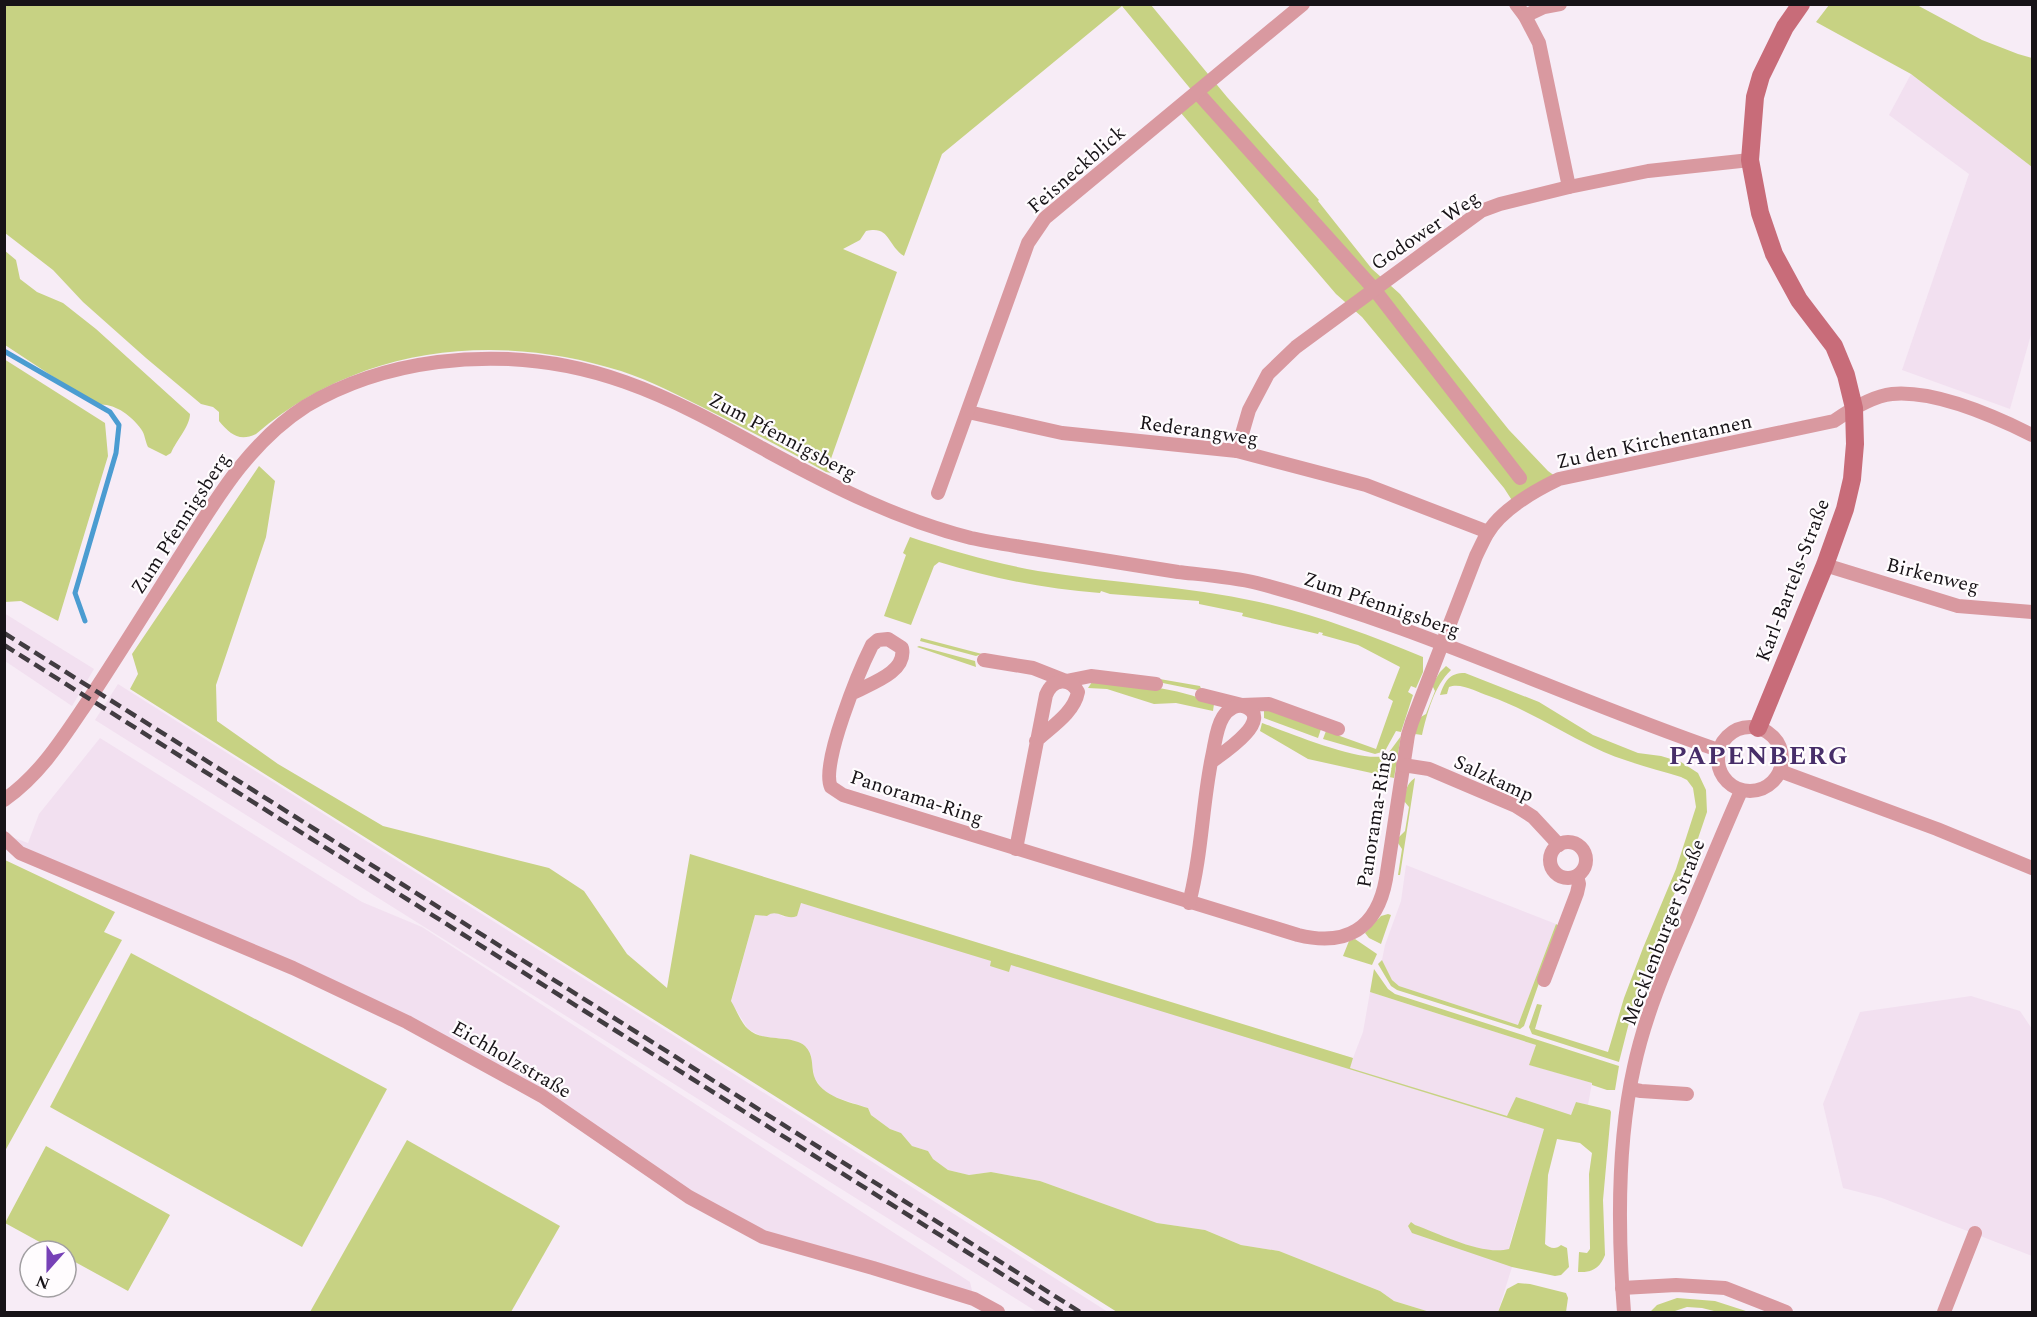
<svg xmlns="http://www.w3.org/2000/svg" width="2037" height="1317" viewBox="0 0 2037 1317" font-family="Spectral,serif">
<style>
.built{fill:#f2e0f0}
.green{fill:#c7d283}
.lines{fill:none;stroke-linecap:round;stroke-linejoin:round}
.stream{stroke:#4b9cd1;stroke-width:5}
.street{stroke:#d999a0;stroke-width:14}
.secondary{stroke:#c86c79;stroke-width:18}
.rail{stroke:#413c41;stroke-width:4.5;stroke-dasharray:12 6;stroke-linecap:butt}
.labels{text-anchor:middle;stroke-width:4.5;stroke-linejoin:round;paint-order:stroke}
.street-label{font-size:20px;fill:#171317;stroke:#fffcfe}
.district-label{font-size:26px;font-weight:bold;letter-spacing:1.5px;fill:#472e69;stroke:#fffcfe}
</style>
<rect width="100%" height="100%" fill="#f7ecf6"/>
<g class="built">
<path d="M 1911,74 L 2032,167 L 2032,331 L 2010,409 L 1902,370 L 1969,174 L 1889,115 Z"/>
<path d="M 4,613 L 94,669 L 72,706 L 5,661 Z"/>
<path d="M 118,684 L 670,1033 L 1108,1312 L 1037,1312 L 95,720 Z"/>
<path d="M 100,738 L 362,902 L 422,927 L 970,1282 L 974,1299 L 763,1237 L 542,1096 L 407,1022 L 20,853 L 4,834 L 28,843 L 39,814 Z"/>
<path d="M 1406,865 L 1556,924 L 1518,1025 L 1399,986 L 1392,980 L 1382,960 L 1385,945 L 1401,901 Z"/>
<path d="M 801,903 L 1353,1058 L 1363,1032 L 1370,992 L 1536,1045 L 1530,1065 L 1592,1083 L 1588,1105 L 1576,1102 L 1571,1115 L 1545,1129 L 1511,1239 L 1509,1250 L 1512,1267 L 1498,1312 L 1430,1312 L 1394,1301 L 1380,1291 L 1279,1251 L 1241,1245 L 1205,1230 L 1157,1223 L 1040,1181 L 991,1172 L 969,1175 L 948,1170 L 933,1159 L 928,1151 L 912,1146 L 901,1133 L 890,1129 L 871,1115 L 868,1108 L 832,1096 L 822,1089 L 814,1077 L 811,1055 L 787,1040 L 761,1036 L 748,1029 L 731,1002 L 755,915 L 767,916 L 771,912 L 776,912 L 784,917 Z"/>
<path d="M 1971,996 L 2020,1011 L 2032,1029 L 2032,1256 L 1882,1198 L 1843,1188 L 1823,1104 L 1860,1012 Z"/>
</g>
<g class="green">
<path d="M 5,5 L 1151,5 L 1227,97 L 1319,200 L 1318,201 L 1372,269 L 1400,294 L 1509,430 L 1548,471 L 1559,479 L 1515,505 L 1504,488 L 1362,317 L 1336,294 L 1181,113 L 1198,98 L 1122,6 L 942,154 L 904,256 C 887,245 890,225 866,231 L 860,240 L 843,249 L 897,272 L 827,470 L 831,473 L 826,472 C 787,450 748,430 708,410 C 680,396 651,381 621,371 C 495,331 359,346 256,434 C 239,442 230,434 219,421 L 219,412 L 213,407 L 201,404 L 146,358 L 83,302 L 53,270 L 5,233 Z"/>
<path d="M 1829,5 L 1917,5 L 1982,40 L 2018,54 L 2032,58 L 2032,167 L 1911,74 L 1816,22 Z"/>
<path d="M 4,250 L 16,260 L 20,279 L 37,292 L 63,303 L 96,329 L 190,414 C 190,426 176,441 171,453 L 166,456 L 148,447 C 145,441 145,434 141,429 C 131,415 113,402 96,405 L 5,345 Z"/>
<path d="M 4,359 L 105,423 L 108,456 L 58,621 L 21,601 L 5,602 Z"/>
<path d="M 259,466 L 275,481 L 266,537 L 216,685 L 217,721 L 278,764 L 383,826 L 549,868 L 584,891 L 627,954 L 667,988 L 690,854 L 1353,1058 L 1350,1068 L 1507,1116 L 1516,1097 L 1571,1115 L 1576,1102 L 1610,1110 L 1611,1112 L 1603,1200 L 1605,1255 C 1600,1268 1592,1273 1578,1272 L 1579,1252 L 1587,1253 L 1590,1249 L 1589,1174 L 1592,1153 L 1580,1143 L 1557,1139 L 1548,1175 L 1545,1244 C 1549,1248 1556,1250 1561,1245 L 1567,1248 L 1569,1267 L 1561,1275 L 1555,1276 L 1512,1267 L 1412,1233 L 1408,1226 L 1411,1222 L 1415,1225 C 1440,1234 1483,1256 1509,1249 L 1544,1129 L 1011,965 L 1009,972 L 990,966 L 991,961 L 801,903 L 797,916 C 785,921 777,908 767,916 L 755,915 L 731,1001 C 736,1009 741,1023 748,1029 C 763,1043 790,1034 805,1046 C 814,1055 811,1065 814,1076 C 821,1097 850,1102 868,1108 L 871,1115 L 890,1129 L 901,1133 L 912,1146 L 928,1151 L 933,1159 L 948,1170 L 969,1175 L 991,1172 L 1040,1181 L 1157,1223 L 1205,1230 L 1241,1245 L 1279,1251 L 1380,1291 L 1394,1301 L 1430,1312 L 1117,1312 L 130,689 L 138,674 L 132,654 Z"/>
<path d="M 910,537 C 952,551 994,563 1038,571 C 1111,583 1186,586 1259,602 C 1315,614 1369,635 1423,657 L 1423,672 L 1416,688 L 1411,686 L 1408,692 L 1413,695 L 1401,732 L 1396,731 L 1385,751 L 1375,754 L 1323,739 L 1326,731 L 1376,749 L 1393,701 L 1388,698 L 1400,667 L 1358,645 L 1322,635 L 1323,633 L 1319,632 L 1318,634 L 1242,616 L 1243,613 L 1199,604 L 1199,601 L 1110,594 L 1101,591 L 1100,593 C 1045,589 991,578 939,562 L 934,566 L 911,625 L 884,616 L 906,555 L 903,553 Z"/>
<path d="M 921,638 L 982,654 L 976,656 L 920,641 Z"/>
<path d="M 919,646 L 975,661 L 976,667 L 917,647 Z"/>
<path d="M 1446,666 L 1451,670 C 1434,686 1427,714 1422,735 L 1415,734 L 1419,718 L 1426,714 L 1435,691 L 1432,685 L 1440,672 Z"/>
<path d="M 1465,673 L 1539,702 L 1593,735 L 1638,753 L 1661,756 L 1681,762 L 1698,773 L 1706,790 L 1707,812 L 1688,868 L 1669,904 L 1671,905 L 1635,999 L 1619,1062 L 1532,1034 L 1529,1027 L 1537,1004 L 1542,1005 L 1535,1029 L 1608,1052 L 1624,998 L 1643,948 L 1676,869 L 1696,807 L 1693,788 L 1687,780 L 1681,777 C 1652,768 1621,761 1593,747 C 1558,730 1526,709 1489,696 C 1478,692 1460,682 1449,687 L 1447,694 L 1440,695 C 1445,681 1449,673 1465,673 Z"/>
<path d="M 1148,677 L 1200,686 L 1202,691 L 1148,680 Z"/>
<path d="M 1092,682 C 1133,685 1176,686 1214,704 L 1213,711 L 1176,703 L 1154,704 L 1107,689 L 1088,688 Z"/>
<path d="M 1264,710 L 1269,710 L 1321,729 L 1318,738 L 1264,718 Z"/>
<path d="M 1262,723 C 1288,732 1365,765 1387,755 L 1401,736 L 1394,778 L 1308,759 L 1260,731 Z"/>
<path d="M 1415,778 L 1400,875 L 1398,875 L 1402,849 L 1398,843 L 1399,837 L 1405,831 L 1409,807 L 1404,801 C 1406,791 1406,784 1415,778 Z"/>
<path d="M 5,860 L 115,912 L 104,932 L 122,940 L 5,1151 Z"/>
<path d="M 1388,914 L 1391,915 L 1381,944 L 1369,938 L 1365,933 L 1381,916 Z"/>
<path d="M 1556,924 L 1559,926 L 1524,1026 L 1520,1029 L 1397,990 L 1391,986 L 1378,964 L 1382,960 L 1392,980 L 1399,986 L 1518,1025 Z"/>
<path d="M 1355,939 L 1377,954 L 1372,965 L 1343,956 L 1349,941 Z"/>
<path d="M 131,953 L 387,1089 L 302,1247 L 50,1107 Z"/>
<path d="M 1374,969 L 1388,989 L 1395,994 L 1619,1066 L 1615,1090 L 1607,1090 L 1592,1085 L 1592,1083 L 1529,1065 L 1536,1045 L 1370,992 Z"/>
<path d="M 407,1140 L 560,1226 L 511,1312 L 310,1312 Z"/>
<path d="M 46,1146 L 170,1215 L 128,1291 L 66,1257 L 66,1251 L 56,1251 L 5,1223 Z"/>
<path d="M 1518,1283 L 1530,1284 L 1566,1293 L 1568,1298 L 1566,1312 L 1498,1312 L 1507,1289 Z"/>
<path d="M 1677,1298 L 1715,1301 L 1749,1312 L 1718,1312 L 1702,1308 L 1687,1307 L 1672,1312 L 1650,1312 L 1657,1305 Z"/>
</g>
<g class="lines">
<path class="stream" d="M 4,351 L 110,412 L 119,425 L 116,453 L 75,593 L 85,621"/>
<g class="street">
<path d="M 1516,4 L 1525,16 L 1539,43 L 1569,187"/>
<path d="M 1525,16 L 1544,7 L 1560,4"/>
<path d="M 1197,92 L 1374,289 L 1520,478"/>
<path d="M 968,412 L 1062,433 L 1237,451 L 1366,485 L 1488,532"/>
<path d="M 1237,451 L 1249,410 L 1268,374 L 1296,347 L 1481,211 L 1500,204 L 1569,187 L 1648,171 L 1750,160"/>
<path d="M 938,493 L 1028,243 L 1045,218 L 1303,4"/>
<path d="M 1825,565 L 1958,606 L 2032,612"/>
<path d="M 984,660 L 1033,668 L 1066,681 L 1091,676 L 1156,684"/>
<path d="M 851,694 C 869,684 907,673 902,648 L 888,639 L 878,640 L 872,645 C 860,669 820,765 831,787 L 843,795 L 1298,935 C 1346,947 1377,929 1386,879 L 1408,735 L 1412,722 L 1476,556 C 1480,548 1483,541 1487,534 C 1501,510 1534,491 1559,479 L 1834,421 C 1850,410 1872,396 1892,394 C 1936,390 1994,416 2032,435"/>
<path d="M 1202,695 L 1242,705 L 1269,704 L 1338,729"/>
<circle cx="1750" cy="759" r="32"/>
<path d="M 1403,765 L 1429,769 L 1516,806 L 1533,817 L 1559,845"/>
<path d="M 1780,771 L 1937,829 L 2032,868"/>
<path d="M 4,800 C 41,774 63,738 88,701 C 119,654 149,606 179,558 C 215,501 248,443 306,406 C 346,382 392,368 438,362 C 501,354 566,361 625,382 C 676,400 722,426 769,452 C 834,487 899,520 971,538 C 994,543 1017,546 1040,550 C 1086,557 1132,565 1178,572 C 1205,575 1232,577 1257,583 C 1416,624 1564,697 1718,750"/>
<path d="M 4,838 L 20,853 L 293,968 L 407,1022 L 542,1096 L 689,1197 L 763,1237 L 873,1268 L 974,1299 L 998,1312"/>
<circle cx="1568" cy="860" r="18"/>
<path d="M 1016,849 L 1046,695 C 1053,678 1070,677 1078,692 C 1074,713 1051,727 1036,741"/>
<path d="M 1189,903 C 1202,855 1202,805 1212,757 C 1215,744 1216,728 1223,717 C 1228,709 1237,703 1246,707 C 1274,720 1222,754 1211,762"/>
<path d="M 1544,980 L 1577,893 L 1579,884 L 1577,876"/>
<path d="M 1630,1089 L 1641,1091 L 1687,1094"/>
<path d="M 1622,1288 L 1676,1285 L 1725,1288 L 1786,1312"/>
<path d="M 1624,1312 C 1618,1235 1617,1143 1634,1067 C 1645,1016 1665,969 1686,921 C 1704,878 1722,834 1741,791"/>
<path d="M 1944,1312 L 1975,1233"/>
</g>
<path class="secondary" d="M 1758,728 L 1825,565 L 1845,509 L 1852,479 L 1855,444 L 1854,408 L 1846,375 L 1834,346 L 1799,300 L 1774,254 L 1760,213 L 1750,160 L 1755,97 L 1761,76 L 1785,27 L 1801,4"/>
<g class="rail">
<path d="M 4,633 L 1080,1312"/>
<path d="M 4,645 L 1062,1312"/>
</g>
</g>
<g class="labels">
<g class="street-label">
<text transform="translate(1076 169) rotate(-41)" y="7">Feisneckblick</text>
<text transform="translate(1425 230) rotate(-34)" y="7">Godower Weg</text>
<text transform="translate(1199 430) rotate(8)" y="7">Rederangweg</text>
<text transform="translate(783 436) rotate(28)" y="7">Zum Pfennigsberg</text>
<text transform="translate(1654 441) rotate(-12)" y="7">Zu den Kirchentannen</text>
<text transform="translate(180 523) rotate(-57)" y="7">Zum Pfennigsberg</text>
<text transform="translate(1933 575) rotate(14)" y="7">Birkenweg</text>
<text transform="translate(1792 580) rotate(-69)" y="7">Karl-Bartels-Straße</text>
<text transform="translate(1382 604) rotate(19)" y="7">Zum Pfennigsberg</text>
<text transform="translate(1494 778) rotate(25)" y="7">Salzkamp</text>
<text transform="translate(917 797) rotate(18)" y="7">Panorama-Ring</text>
<text transform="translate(1374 819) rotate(-81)" y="7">Panorama-Ring</text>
<text transform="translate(1663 932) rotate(-69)" y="7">Mecklenburger Straße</text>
<text transform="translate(512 1059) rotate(30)" y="7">Eichholzstraße</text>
</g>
<g class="district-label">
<text x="1759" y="764">PAPENBERG</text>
</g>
</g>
<rect width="2037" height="1317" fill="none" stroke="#171317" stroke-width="12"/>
<g transform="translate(48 1269) rotate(201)"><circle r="28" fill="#fffcfe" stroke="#a29fa2" stroke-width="1.5"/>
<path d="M0-4.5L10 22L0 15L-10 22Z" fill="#7741b7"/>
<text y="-9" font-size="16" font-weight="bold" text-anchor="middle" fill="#171317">N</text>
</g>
</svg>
